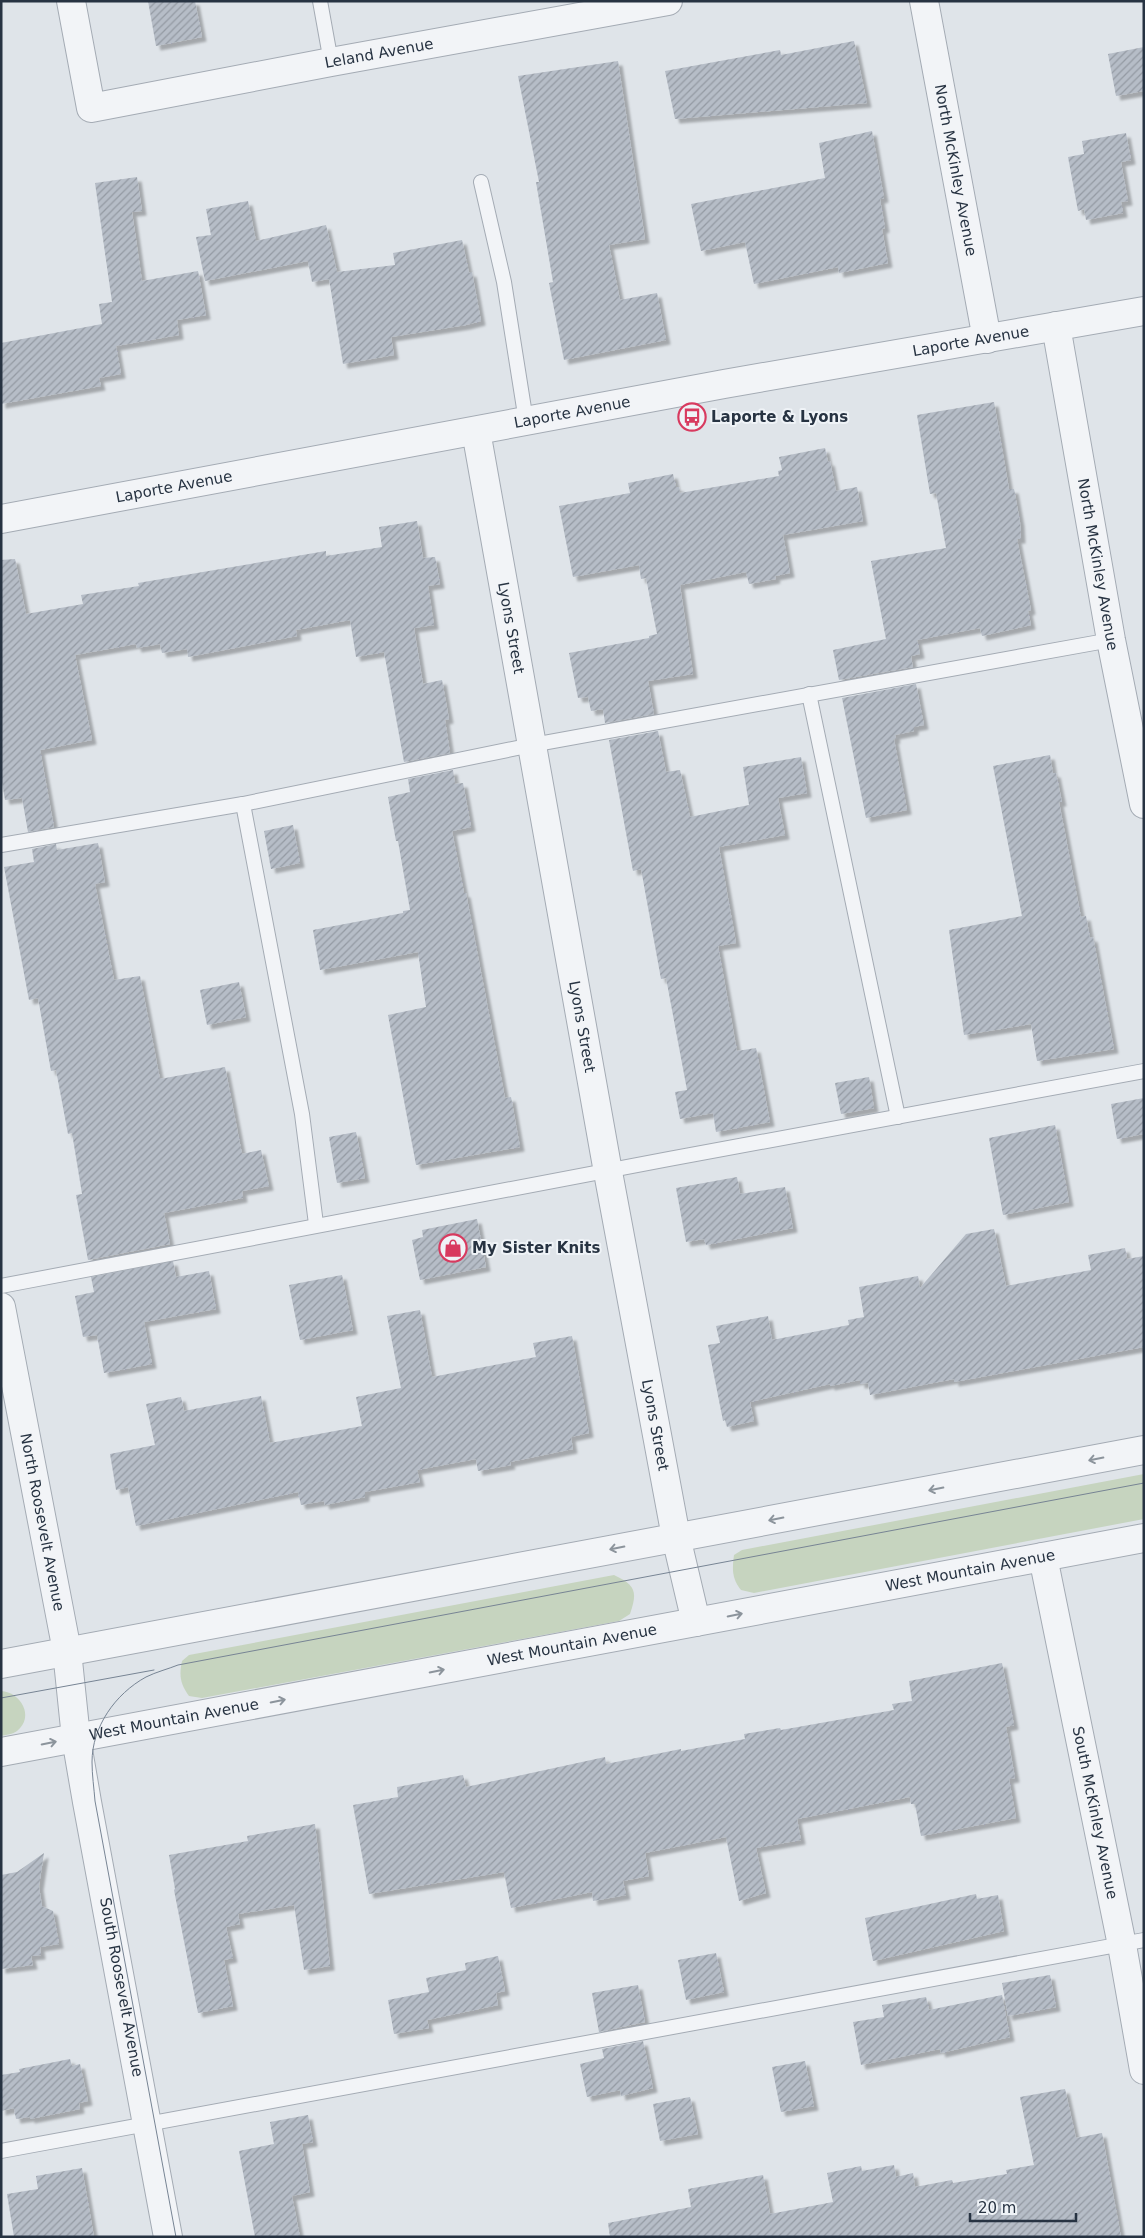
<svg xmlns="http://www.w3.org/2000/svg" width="1145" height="2238" viewBox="0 0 1145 2238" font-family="'DejaVu Sans',sans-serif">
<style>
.grass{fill:#c6d4bf}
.building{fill:url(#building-hatch);filter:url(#shadow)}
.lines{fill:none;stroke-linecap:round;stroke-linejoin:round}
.service-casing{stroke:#a4abb4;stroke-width:16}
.minor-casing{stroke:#a4abb4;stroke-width:30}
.tertiary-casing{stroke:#a4abb4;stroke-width:30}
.service{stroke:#f2f4f7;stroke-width:14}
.minor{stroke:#f2f4f7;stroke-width:28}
.tertiary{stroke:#f2f4f7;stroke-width:28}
.tram{stroke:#778494;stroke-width:1}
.oneway{stroke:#8c949c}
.labels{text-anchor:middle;stroke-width:4;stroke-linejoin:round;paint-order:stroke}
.street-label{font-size:15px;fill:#273342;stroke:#eff3f7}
.poi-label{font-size:15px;font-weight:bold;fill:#273342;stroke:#eff3f7;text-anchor:start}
</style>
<defs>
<pattern id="building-hatch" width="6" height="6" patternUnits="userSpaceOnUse" patternTransform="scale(1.25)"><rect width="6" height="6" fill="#b6bdc7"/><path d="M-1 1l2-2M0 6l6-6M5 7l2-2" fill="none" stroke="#949aa3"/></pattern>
<filter id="shadow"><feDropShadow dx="4.5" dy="4.5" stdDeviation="1" flood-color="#0004"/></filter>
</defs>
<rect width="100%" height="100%" fill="#dfe4e9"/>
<g class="grass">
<path d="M 1144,1474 L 1144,1519 L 754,1593 L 741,1590 C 732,1579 732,1570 734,1555 L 742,1550 Z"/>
<path d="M 614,1575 C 635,1585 638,1591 630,1614 L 619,1621 L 202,1698 L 189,1696 C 180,1684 179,1675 182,1661 L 189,1655 Z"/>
<path d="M 1,1691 C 21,1692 35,1717 17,1731 C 13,1734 6,1735 1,1736 Z"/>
</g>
<g class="building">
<path d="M 148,1 L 195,1 L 202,37 L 156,46 Z"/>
<path d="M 854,41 L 867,103 L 675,119 L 665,71 L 780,50 L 781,55 Z"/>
<path d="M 1144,47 L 1144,91 L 1116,96 L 1108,54 Z"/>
<path d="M 618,61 L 645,239 L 609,245 L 620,300 L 657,293 L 666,340 L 564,360 L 549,283 L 553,282 L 536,182 L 539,182 L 518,76 Z"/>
<path d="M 872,131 L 884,198 L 880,199 L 885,228 L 882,229 L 888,263 L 839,273 L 838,267 L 754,284 L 745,242 L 701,251 L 691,204 L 825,178 L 819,143 Z"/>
<path d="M 1126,133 L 1131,160 L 1121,162 L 1128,201 L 1121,202 L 1123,213 L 1086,220 L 1084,209 L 1078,211 L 1068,157 L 1084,154 L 1082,141 Z"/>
<path d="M 137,177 L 142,211 L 132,212 L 142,281 L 198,271 L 206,315 L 177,320 L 179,335 L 116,346 L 121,374 L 99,378 L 101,386 L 1,404 L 1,343 L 102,324 L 99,304 L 112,302 L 95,183 Z"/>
<path d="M 248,201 L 256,241 L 326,225 L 337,272 L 395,265 L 393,253 L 462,240 L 469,273 L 472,272 L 481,321 L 466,325 L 391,337 L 394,355 L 343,364 L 329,279 L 312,282 L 308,261 L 205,281 L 196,237 L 211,235 L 206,209 Z"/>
<path d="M 994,402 L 1009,489 L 1014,489 L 1020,522 L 1021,539 L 1017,539 L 1031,610 L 1028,611 L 1031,625 L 982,636 L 980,628 L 917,640 L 920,654 L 911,656 L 913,667 L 839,680 L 833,650 L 886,639 L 871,561 L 946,548 L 936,493 L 930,494 L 917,415 Z"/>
<path d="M 825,448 L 828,462 L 830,461 L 836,491 L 857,487 L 863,521 L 783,535 L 790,573 L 775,576 L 776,579 L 749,584 L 746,572 L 680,585 L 693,674 L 648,681 L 654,714 L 605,723 L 603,709 L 591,711 L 588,697 L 578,698 L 569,653 L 649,638 L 649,636 L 657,634 L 646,578 L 641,579 L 639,565 L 573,577 L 559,506 L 630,493 L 628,483 L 673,474 L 676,487 L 679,487 L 680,493 L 779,476 L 778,471 L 782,470 L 779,457 Z"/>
<path d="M 417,521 L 423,558 L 435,557 L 440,584 L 428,586 L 434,625 L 414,628 L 423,684 L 442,680 L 449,719 L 445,720 L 450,753 L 404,762 L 384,652 L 356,657 L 350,620 L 296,630 L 297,636 L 188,657 L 187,649 L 162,653 L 160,644 L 137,648 L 136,644 L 75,655 L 92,740 L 40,750 L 54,827 L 28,832 L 22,798 L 5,800 L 1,777 L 1,560 L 15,559 L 26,614 L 83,604 L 81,595 L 139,586 L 138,583 L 326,551 L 326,556 L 382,547 L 379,527 Z"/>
<path d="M 916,684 L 924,725 L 914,727 L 914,731 L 895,735 L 896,739 L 894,739 L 907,810 L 866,818 L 842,698 Z"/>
<path d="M 658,731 L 666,772 L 680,770 L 690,817 L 749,805 L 743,767 L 801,757 L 807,793 L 778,798 L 785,835 L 719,847 L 736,943 L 718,946 L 737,1051 L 756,1048 L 770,1122 L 716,1132 L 713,1113 L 680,1119 L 675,1092 L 687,1090 L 666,978 L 661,979 L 641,869 L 633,871 L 609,740 Z"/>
<path d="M 1050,755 L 1053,773 L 1056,773 L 1062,802 L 1059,802 L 1081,917 L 1086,916 L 1090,938 L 1093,937 L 1114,1049 L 1037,1061 L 1031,1024 L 964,1035 L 949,930 L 1022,916 L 993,766 Z"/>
<path d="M 453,770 L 455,784 L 463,783 L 471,827 L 452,831 L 464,893 L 466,893 L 505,1098 L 511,1097 L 520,1147 L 416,1165 L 388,1015 L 426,1007 L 418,952 L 320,970 L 313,930 L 403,913 L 403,911 L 410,910 L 398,841 L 396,841 L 388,797 L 410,792 L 408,779 Z"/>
<path d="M 293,825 L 300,863 L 271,869 L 264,831 Z"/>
<path d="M 98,843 L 105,882 L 95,884 L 114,980 L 140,976 L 160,1079 L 225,1067 L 242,1154 L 261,1150 L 269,1186 L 242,1191 L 243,1198 L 164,1213 L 170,1244 L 88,1260 L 76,1195 L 82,1194 L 72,1133 L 68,1134 L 56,1070 L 51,1071 L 38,998 L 29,1000 L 4,867 L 34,862 L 32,849 L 56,844 L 57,850 Z"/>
<path d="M 239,982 L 246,1017 L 207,1025 L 200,990 Z"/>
<path d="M 869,1077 L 874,1108 L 841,1114 L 835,1083 Z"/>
<path d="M 1144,1098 L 1144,1134 L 1117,1139 L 1111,1104 Z"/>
<path d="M 1055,1125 L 1069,1202 L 1003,1215 L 989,1138 Z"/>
<path d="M 356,1132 L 365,1178 L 337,1183 L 329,1137 Z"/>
<path d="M 737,1177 L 740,1194 L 785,1187 L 793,1228 L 706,1245 L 704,1239 L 686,1242 L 676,1188 Z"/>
<path d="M 477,1219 L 486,1267 L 420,1280 L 412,1240 L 423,1237 L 422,1230 Z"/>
<path d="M 994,1229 L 1006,1286 L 1091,1270 L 1088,1255 L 1125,1248 L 1127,1259 L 1144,1256 L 1144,1347 L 954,1382 L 954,1379 L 870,1395 L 868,1383 L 860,1384 L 860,1380 L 830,1386 L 830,1384 L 750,1402 L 754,1421 L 727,1427 L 725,1420 L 723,1421 L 708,1345 L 720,1343 L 716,1326 L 768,1316 L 772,1340 L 849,1325 L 848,1320 L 864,1317 L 859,1287 L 918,1276 L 920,1288 L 966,1234 Z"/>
<path d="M 173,1261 L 176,1277 L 209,1271 L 216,1309 L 144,1322 L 152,1364 L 104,1373 L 97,1335 L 83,1337 L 75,1296 L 94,1292 L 91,1277 Z"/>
<path d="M 342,1275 L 353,1330 L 300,1340 L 289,1285 Z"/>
<path d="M 420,1310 L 432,1377 L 536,1357 L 533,1343 L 572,1336 L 589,1433 L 571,1437 L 573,1449 L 510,1462 L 511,1465 L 478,1471 L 476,1459 L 417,1470 L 420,1482 L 365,1492 L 365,1497 L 325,1505 L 324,1501 L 301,1505 L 298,1492 L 136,1526 L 128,1487 L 116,1490 L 110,1454 L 155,1445 L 146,1404 L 181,1397 L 184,1411 L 261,1396 L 270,1443 L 362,1426 L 356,1397 L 401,1388 L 387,1316 Z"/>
<path d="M 1002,1663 L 1014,1725 L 1006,1727 L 1015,1778 L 1009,1779 L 1016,1818 L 921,1836 L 915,1804 L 911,1804 L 910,1797 L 797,1819 L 801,1840 L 756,1848 L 766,1893 L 739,1901 L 726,1837 L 645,1853 L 649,1876 L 623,1881 L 626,1895 L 593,1901 L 592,1892 L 511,1908 L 504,1872 L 369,1894 L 353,1805 L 398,1797 L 397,1787 L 463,1775 L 466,1787 L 605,1757 L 606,1764 L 681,1749 L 681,1751 L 745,1739 L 744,1734 L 780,1728 L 781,1730 L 894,1710 L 892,1704 L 912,1701 L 909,1681 Z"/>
<path d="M 315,1824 L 330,1966 L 304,1970 L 294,1905 L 238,1914 L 240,1924 L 226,1927 L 233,1958 L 224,1960 L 233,2006 L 198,2013 L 174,1890 L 175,1889 L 169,1855 L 248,1841 L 247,1836 Z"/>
<path d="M 44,1853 L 39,1886 L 42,1906 L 53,1911 L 59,1944 L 40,1947 L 41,1955 L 31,1956 L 33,1965 L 1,1969 L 1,1875 L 17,1872 Z"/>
<path d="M 976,1894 L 977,1899 L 998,1895 L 1004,1931 L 873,1961 L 865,1918 Z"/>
<path d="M 716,1953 L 724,1992 L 686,2000 L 678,1960 Z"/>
<path d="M 498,1956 L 505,1991 L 496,1993 L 498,2005 L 427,2020 L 429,2028 L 394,2034 L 388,2000 L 429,1992 L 426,1978 L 466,1970 L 465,1963 Z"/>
<path d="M 1050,1975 L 1056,2007 L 1008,2016 L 1002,1983 Z"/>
<path d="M 638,1985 L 645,2022 L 599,2032 L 592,1993 Z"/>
<path d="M 1002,1995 L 1010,2037 L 941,2053 L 940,2049 L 861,2065 L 853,2022 L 884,2017 L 882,2005 L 926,1997 L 929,2010 Z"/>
<path d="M 643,2041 L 653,2088 L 621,2096 L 620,2090 L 587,2097 L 580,2064 L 604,2058 L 602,2049 Z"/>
<path d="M 70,2059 L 72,2066 L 80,2064 L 88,2101 L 79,2103 L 80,2109 L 30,2119 L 30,2117 L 16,2119 L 14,2108 L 1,2111 L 1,2075 L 20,2072 L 19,2069 Z"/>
<path d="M 805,2061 L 814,2106 L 781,2112 L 772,2067 Z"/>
<path d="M 1065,2089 L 1076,2138 L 1102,2133 L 1121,2237 L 610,2237 L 608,2223 L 691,2207 L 688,2189 L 763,2175 L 770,2214 L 833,2202 L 827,2173 L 861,2166 L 862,2171 L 894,2165 L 896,2177 L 913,2173 L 915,2187 L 952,2180 L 953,2183 L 1007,2174 L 1006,2170 L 1034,2165 L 1020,2097 Z"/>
<path d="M 690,2097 L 698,2134 L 660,2141 L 653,2104 Z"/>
<path d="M 308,2115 L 313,2142 L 302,2144 L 310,2192 L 292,2196 L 300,2237 L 255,2237 L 239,2151 L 274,2144 L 270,2122 Z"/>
<path d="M 82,2168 L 94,2237 L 14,2237 L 7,2194 L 38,2189 L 36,2176 Z"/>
</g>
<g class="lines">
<g class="service-casing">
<g id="service">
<path d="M 320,1 L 331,62"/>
<path d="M 481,182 L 504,282 L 526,421"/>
<path d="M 809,694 L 898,1117"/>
<path d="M 243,804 L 302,1114 L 316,1224"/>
<path d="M 1,845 L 243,804 L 532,745 L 1111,640"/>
<path d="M 1,1286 C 381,1211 763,1142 1144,1071"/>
<path d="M 1,2151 L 1144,1940"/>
</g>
</g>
<g class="minor-casing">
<g id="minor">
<path id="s1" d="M 71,1 L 91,108 L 331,62 L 668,1"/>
<path id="s2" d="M 924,1 L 987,339"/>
<path id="s3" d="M 1056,326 L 1111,640 L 1144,804"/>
<path id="s4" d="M 476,431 L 608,1172 L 676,1537 L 696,1622"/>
<path id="s5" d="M 1,1307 L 67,1651 L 76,1738 L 87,1802 L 168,2237"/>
<path id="s6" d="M 1043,1557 L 1122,1945 L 1144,2070"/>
</g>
</g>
<g class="tertiary-casing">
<g id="tertiary">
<path id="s7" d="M 1,519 L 724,384 L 1144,311"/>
<path d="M 1,1664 L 1144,1450"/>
<path id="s8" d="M 1,1752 L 1144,1538"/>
</g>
</g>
<use href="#service" class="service"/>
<use href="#minor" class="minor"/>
<use href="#tertiary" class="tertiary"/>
<g class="tram">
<path d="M 1,1698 L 154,1670"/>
<path d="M 176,2237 L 95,1801 C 94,1788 92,1775 92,1762 C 92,1727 115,1694 146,1677 C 156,1672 168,1669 178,1665 L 1144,1483"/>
</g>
</g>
<defs><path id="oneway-shaft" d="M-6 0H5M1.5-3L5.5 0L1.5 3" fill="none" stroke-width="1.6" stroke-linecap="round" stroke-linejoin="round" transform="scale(1.25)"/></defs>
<g class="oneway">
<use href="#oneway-shaft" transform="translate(1096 1459) rotate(169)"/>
<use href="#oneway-shaft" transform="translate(936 1489) rotate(169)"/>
<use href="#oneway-shaft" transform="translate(776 1519) rotate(169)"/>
<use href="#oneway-shaft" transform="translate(617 1548) rotate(169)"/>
<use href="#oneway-shaft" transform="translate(735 1615) rotate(-11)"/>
<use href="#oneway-shaft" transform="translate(437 1671) rotate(-11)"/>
<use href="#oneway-shaft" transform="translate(278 1701) rotate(-11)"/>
<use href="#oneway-shaft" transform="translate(49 1743) rotate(-11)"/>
</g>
<defs>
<g id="bus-ring" transform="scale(1.4375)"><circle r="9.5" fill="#eff3f7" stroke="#d83a5f" stroke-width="1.5"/><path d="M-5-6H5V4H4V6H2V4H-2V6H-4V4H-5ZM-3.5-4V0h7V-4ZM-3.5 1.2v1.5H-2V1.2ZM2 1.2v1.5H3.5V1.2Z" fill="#d83a5f"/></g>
<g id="shop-ring" transform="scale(1.4375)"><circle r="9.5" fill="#eff3f7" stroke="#d83a5f" stroke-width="1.5"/><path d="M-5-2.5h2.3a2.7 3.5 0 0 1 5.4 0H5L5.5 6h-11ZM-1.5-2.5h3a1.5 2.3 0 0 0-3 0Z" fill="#d83a5f"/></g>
</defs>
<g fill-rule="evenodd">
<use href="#bus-ring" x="692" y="417"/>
<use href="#shop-ring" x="453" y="1248"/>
</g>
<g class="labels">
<g class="street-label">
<text dy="5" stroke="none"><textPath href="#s1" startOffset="402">Leland Avenue</textPath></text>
<text dy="5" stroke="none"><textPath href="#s2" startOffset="172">North McKinley Avenue</textPath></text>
<text dy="5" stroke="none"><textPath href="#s7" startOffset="986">Laporte Avenue</textPath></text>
<text dy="5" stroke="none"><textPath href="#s7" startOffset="581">Laporte Avenue</textPath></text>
<text dy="5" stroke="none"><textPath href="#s7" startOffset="176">Laporte Avenue</textPath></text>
<text dy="5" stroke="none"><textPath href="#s3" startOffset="242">North McKinley Avenue</textPath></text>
<text dy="5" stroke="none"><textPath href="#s4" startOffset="200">Lyons Street</textPath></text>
<text dy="5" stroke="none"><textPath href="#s4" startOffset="605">Lyons Street</textPath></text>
<text dy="5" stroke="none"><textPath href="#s4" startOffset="1010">Lyons Street</textPath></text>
<text dy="5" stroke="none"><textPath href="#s5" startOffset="219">North Roosevelt Avenue</textPath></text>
<text dy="5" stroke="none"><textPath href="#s8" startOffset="986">West Mountain Avenue</textPath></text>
<text dy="5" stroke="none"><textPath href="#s8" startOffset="581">West Mountain Avenue</textPath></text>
<text dy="5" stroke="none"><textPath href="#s8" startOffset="176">West Mountain Avenue</textPath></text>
<text dy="5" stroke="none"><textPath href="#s6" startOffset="261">South McKinley Avenue</textPath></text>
<text dy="5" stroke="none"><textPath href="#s5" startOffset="691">South Roosevelt Avenue</textPath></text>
</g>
<g class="poi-label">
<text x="711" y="422">Laporte &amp; Lyons</text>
<text x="472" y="1253">My Sister Knits</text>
</g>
</g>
<rect width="1145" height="2238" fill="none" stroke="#273342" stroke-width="5"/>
<path d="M970 2213v8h106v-8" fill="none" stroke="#273342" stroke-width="2.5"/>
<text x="978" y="2213" font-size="15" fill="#273342" stroke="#eff3f7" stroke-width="4" paint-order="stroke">20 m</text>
</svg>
